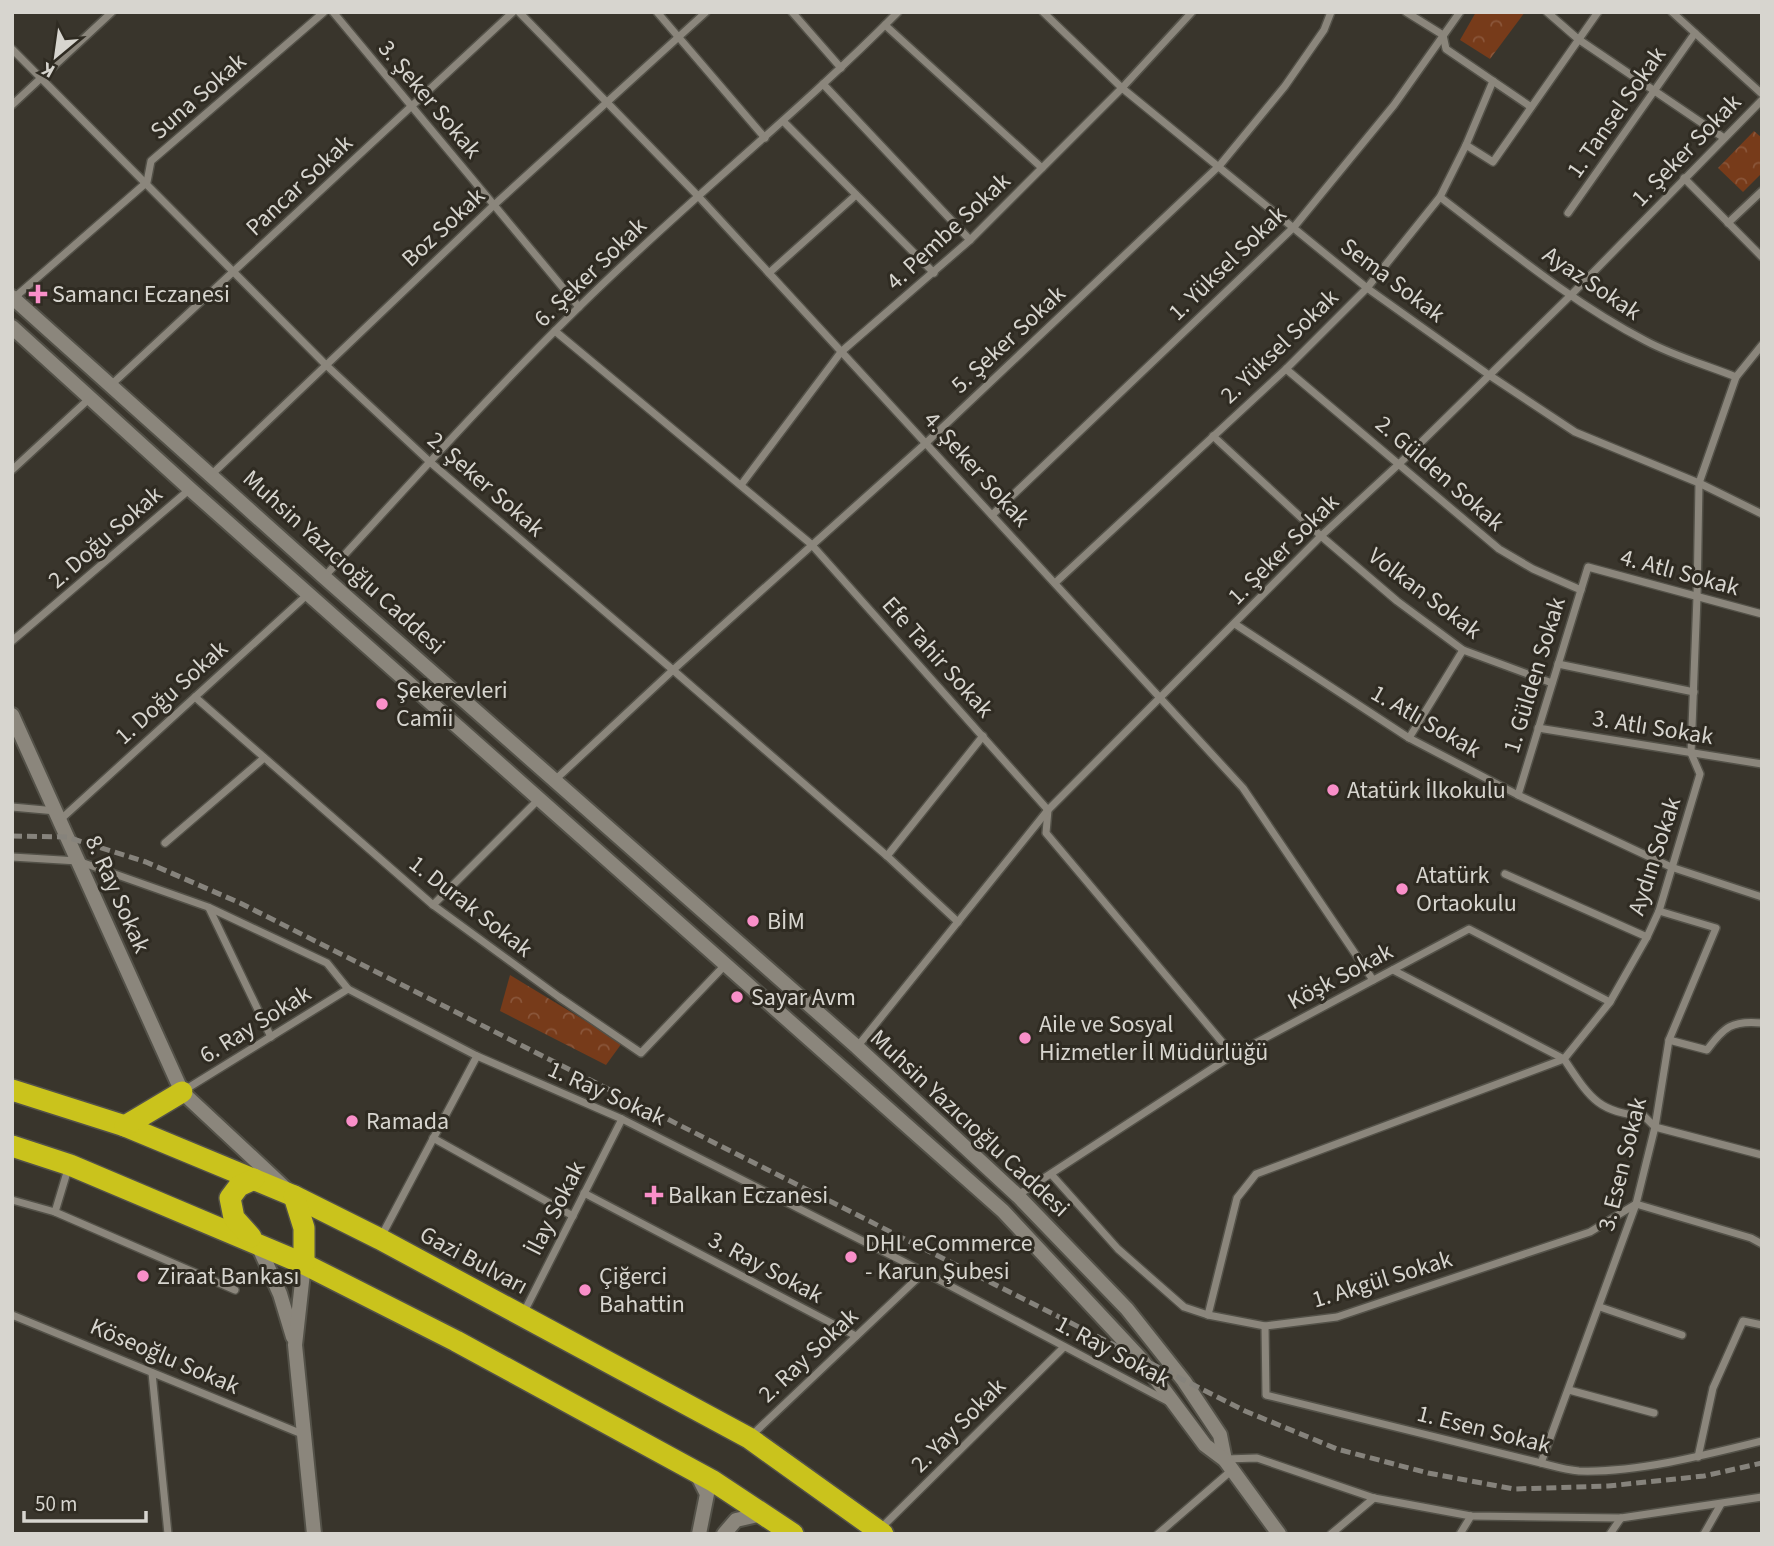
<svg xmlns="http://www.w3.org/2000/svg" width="1774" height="1546" viewBox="0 0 1774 1546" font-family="'Source Sans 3',sans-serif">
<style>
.park{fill:url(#park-crowns)}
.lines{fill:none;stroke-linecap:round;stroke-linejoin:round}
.street-casing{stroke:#535148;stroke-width:10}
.secondary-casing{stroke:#535148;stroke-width:18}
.highway-casing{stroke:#535148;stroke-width:24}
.street{stroke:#8b867c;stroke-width:7}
.secondary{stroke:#8b867c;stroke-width:14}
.highway{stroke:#cac31c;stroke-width:21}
.rail{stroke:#86837c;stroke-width:5;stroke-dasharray:10 5;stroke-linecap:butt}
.poi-dot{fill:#f98fc9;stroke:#2f2b22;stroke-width:2.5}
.labels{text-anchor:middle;stroke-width:6;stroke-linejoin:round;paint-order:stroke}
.street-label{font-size:24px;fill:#d7d5cf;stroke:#2f2b22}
.poi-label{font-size:24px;fill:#d7d5cf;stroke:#2f2b22;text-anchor:start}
</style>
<defs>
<pattern id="park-crowns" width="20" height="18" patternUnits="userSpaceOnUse" patternTransform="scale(1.75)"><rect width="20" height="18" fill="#773b1a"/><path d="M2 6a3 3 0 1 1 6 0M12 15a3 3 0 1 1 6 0" fill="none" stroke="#8a563a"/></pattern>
</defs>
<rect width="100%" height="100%" fill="#39352c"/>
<g class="park">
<path d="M 1476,12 L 1525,12 L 1490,59 L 1460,40 Z"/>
<path d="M 1754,131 L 1762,138 L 1762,173 L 1743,192 L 1718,168 Z"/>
<path d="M 510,975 L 622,1043 L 606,1065 L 500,1011 Z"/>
</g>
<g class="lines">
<g class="street-casing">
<g id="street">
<path d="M 333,12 L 579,307"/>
<path d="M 519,12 L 698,196 L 1243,788 L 1373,980"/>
<path d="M 657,12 L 765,138"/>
<path d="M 792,12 L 841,68"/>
<path d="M 1043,12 L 1122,88 L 1367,288 L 1489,375 L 1575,432 L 1699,483 L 1762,514"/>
<path d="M 1406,12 L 1443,35 L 1446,49 L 1531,107"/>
<path d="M 1547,12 L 1578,39 L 1724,138"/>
<path d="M 1672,12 L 1762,94"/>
<path d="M 885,25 L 1042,168"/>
<path d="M 12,49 L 326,365 L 430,462 L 673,670 L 887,856 L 958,922"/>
<path d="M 823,84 L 970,240"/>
<path d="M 12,105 L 112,12"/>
<path d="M 784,122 L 934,273"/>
<path d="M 1466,145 L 1493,81"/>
<path d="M 1684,178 L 1762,257"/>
<path d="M 1440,197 C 1507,248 1571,302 1646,341 C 1674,356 1706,365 1736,377"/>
<path d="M 1568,213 L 1695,33"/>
<path d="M 1728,223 L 1762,191"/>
<path d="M 769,273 L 856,195"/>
<path d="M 14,298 L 147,182 L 151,161 L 324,12"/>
<path d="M 555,331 L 811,544 L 1048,810 L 1046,833 L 1233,1055"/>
<path d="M 1286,369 L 1499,549 L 1533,569 L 1581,590"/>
<path d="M 111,385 L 513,12"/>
<path d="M 1213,436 L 1321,536 L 1397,601 L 1463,650 L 1552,683"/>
<path d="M 12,470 L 90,398"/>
<path d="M 211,475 L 494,205 L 706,12"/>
<path d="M 741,485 L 841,352 L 970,240 L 1122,88 L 1192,12"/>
<path d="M 992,515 L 1294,227 L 1394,105 L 1460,12"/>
<path d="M 324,577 C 408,486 491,393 579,307 C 682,205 796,115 898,12"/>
<path d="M 1055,583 L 1286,369 L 1367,288 L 1440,197 L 1466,145 L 1493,162 L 1598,12"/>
<path d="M 1235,624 L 1409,738 L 1518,795 L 1671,867 L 1762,897"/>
<path d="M 12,641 L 190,489"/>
<path d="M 1558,664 L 1694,692"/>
<path d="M 195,697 L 433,905 L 559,997 L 641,1053 L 726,964"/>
<path d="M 1538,728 L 1762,764"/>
<path d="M 1409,738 L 1463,650"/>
<path d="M 556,779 L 673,670 L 927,442 L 1220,165 L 1285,86 L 1324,30 L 1331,12"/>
<path d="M 1518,795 L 1588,567 L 1762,614"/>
<path d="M 12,807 L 56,811"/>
<path d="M 60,820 L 308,594"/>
<path d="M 165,843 L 264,758"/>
<path d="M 887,856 L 983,736"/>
<path d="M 12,857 L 78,861 L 208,907 L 327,963 L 348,989 L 477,1056 L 622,1119 L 924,1272 L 1169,1402"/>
<path d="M 1505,874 L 1647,937"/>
<path d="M 433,905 L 539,799"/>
<path d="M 209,908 L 271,1037"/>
<path d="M 1393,970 L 1564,1059 C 1589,1096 1597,1113 1644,1116 L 1655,1127 L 1762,1155"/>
<path d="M 1669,1040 L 1707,1050 C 1724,1027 1732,1020 1762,1023"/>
<path d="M 857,1047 L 1048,810 L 1321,536 L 1400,463 L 1570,296 L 1762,100"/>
<path d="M 183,1091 L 348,989"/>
<path d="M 433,1138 L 573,1216"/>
<path d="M 1051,1174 L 1118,1249 L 1184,1307 L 1208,1315 L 1265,1326 L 1337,1317 L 1590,1232 L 1636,1204 L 1751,1238 L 1762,1244"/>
<path d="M 584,1193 L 856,1336"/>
<path d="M 1018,1195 L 1233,1055 L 1469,929 L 1610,1002"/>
<path d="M 12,1200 L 55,1212 L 235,1290"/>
<path d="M 55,1212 L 68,1169"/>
<path d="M 382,1235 L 477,1056"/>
<path d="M 1600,1307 L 1682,1335"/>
<path d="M 524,1312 L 622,1119"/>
<path d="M 12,1315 L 302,1434"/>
<path d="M 1208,1315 L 1237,1198 L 1256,1174 L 1564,1059 L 1610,1002 L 1647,937 L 1659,911 L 1700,774 L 1691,753 L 1697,597 L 1699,483 L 1736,377 L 1762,345"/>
<path d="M 1265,1326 L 1266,1395 L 1541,1463 C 1553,1466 1566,1470 1579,1471 C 1636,1473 1706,1455 1762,1441"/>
<path d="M 152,1373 L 168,1534"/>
<path d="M 1569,1390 L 1654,1413"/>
<path d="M 752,1435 L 924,1272"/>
<path d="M 1698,1457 L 1713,1388 L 1743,1321 L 1762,1325"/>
<path d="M 1226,1459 L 1257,1458 L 1374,1498 L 1471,1516 L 1621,1518 L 1762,1497"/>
<path d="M 1541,1463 L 1636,1204 L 1655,1127 L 1669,1040 L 1716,928 L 1659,911"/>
<path d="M 879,1530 L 1064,1347"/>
<path d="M 1158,1534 L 1232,1470"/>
<path d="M 1331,1534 L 1374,1498"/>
<path d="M 1460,1534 L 1471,1516"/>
<path d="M 1610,1534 L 1621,1518"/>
<path d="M 1704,1534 L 1721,1504"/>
</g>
</g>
<g class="secondary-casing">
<g id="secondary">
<path d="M 12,297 L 324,577 L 857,1047 L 1018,1196 L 1127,1309 L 1184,1381 L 1220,1435 L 1225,1460"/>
<path d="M 12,327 L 190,489 L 1003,1211 L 1141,1359 L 1205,1445 L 1225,1460 L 1279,1534"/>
<path d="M 12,715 L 182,1092 L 286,1189"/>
<path d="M 257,1243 L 280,1294 L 293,1337"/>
<path d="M 304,1264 L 295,1345 L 314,1534"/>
<path d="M 696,1472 L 707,1494 L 699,1534"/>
<path d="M 724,1534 L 736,1520 L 762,1514"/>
</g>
</g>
<g class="highway-casing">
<g id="highway">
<path d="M 12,1090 L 125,1126 L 294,1196 L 380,1239 L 749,1438 L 883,1534"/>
<path d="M 125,1126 L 182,1092"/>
<path d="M 12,1146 L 70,1165 L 304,1264 L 456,1341 L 713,1481 L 793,1534"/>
<path d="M 294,1196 L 304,1228 L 304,1264"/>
<path d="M 251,1237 L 234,1218 L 230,1198 L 239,1186 L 254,1179"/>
</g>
</g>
<use href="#street" class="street"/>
<use href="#secondary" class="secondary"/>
<use href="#highway" class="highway"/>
<path class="rail" d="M 12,836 L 67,837 L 146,862 L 240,903 L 1245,1411 L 1337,1449 L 1428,1473 L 1514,1489 L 1608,1486 L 1704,1476 L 1762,1463"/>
</g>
<g class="poi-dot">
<path d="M34.5 283.5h7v7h7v7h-7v7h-7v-7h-7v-7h7z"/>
<circle cx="382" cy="704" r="7"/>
<circle cx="1333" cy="790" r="7"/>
<circle cx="1402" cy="889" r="7"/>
<circle cx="753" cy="921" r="7"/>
<circle cx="737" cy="997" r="7"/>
<circle cx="1025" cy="1038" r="7"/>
<circle cx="352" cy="1121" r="7"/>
<path d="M650.5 1184.5h7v7h7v7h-7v7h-7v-7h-7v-7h7z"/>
<circle cx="851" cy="1257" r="7"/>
<circle cx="143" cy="1276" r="7"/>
<circle cx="585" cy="1290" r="7"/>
</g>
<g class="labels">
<g class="street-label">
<text transform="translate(198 96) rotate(-41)" y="8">Suna Sokak</text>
<text transform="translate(430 99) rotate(50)" y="8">3. Şeker Sokak</text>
<text transform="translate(1616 112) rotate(-55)" y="8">1. Tansel Sokak</text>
<text transform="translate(1686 150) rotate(-46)" y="8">1. Şeker Sokak</text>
<text transform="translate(299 185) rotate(-43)" y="8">Pancar Sokak</text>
<text transform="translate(443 227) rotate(-43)" y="8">Boz Sokak</text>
<text transform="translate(948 231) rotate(-43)" y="8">4. Pembe Sokak</text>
<text transform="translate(1227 263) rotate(-44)" y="8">1. Yüksel Sokak</text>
<text transform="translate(590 272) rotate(-44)" y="8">6. Şeker Sokak</text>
<text transform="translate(1393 280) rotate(37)" y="8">Sema Sokak</text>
<text transform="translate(1592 283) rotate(34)" y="8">Ayaz Sokak</text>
<text transform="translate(1008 339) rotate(-43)" y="8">5. Şeker Sokak</text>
<text transform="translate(1279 346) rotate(-44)" y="8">2. Yüksel Sokak</text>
<text transform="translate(977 469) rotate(48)" y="8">4. Şeker Sokak</text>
<text transform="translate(1440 473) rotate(41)" y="8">2. Gülden Sokak</text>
<text transform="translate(486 484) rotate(41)" y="8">2. Şeker Sokak</text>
<text transform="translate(105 537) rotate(-41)" y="8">2. Doğu Sokak</text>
<text transform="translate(1283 549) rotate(-45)" y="8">1. Şeker Sokak</text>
<text transform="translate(344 562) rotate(42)" y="8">Muhsin Yazıcıoğlu Caddesi</text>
<text transform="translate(1680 572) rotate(15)" y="8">4. Atlı Sokak</text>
<text transform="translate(1425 593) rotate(37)" y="8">Volkan Sokak</text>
<text transform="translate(938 657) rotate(48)" y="8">Efe Tahir Sokak</text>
<text transform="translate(1534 675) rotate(-73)" y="8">1. Gülden Sokak</text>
<text transform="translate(171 692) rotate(-42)" y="8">1. Doğu Sokak</text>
<text transform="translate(1426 721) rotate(30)" y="8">1. Atlı Sokak</text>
<text transform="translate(1653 727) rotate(9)" y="8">3. Atlı Sokak</text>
<text transform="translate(1654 856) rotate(-72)" y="8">Aydın Sokak</text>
<text transform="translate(118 894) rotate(66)" y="8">8. Ray Sokak</text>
<text transform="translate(471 906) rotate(38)" y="8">1. Durak Sokak</text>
<text transform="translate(1340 976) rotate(-28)" y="8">Köşk Sokak</text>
<text transform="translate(255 1024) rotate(-32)" y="8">6. Ray Sokak</text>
<text transform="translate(607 1093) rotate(24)" y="8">1. Ray Sokak</text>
<text transform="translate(970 1123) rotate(43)" y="8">Muhsin Yazıcıoğlu Caddesi</text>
<text transform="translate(1622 1164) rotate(-76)" y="8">3. Esen Sokak</text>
<text transform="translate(555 1208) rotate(-63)" y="8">İlay Sokak</text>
<text transform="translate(474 1260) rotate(28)" y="8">Gazi Bulvarı</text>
<text transform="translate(766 1267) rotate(28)" y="8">3. Ray Sokak</text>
<text transform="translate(1382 1279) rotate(-17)" y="8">1. Akgül Sokak</text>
<text transform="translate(1113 1351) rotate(28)" y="8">1. Ray Sokak</text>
<text transform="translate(808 1355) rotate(-43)" y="8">2. Ray Sokak</text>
<text transform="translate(165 1356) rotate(23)" y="8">Köseoğlu Sokak</text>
<text transform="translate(958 1425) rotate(-45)" y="8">2. Yay Sokak</text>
<text transform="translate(1484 1429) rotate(14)" y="8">1. Esen Sokak</text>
</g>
<g class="poi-label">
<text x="52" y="302">Samancı Eczanesi</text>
<text x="396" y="698">Şekerevleri<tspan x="396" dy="28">Camii</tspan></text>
<text x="1347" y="798">Atatürk İlkokulu</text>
<text x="1416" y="883">Atatürk<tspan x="1416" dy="28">Ortaokulu</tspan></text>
<text x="767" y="929">BİM</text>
<text x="751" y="1005">Sayar Avm</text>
<text x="1039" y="1032">Aile ve Sosyal<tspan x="1039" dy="28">Hizmetler İl Müdürlüğü</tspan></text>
<text x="366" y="1129">Ramada</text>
<text x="668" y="1203">Balkan Eczanesi</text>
<text x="865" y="1251">DHL eCommerce<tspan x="865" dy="28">- Karun Şubesi</tspan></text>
<text x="157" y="1284">Ziraat Bankası</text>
<text x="599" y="1284">Çiğerci<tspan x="599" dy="28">Bahattin</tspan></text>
</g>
</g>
<rect width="1774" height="1546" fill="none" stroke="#d7d5cf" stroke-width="28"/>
<g transform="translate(56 56) rotate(209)" stroke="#2f2b22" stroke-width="5" paint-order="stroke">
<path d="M0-5L12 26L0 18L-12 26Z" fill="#d7d5cf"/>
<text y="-10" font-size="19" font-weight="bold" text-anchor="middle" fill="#d7d5cf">K</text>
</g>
<path d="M24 1511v10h122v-10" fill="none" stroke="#d7d5cf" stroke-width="3.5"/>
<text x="35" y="1511" font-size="21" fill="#d7d5cf" stroke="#2f2b22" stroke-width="5" paint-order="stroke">50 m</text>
</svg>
